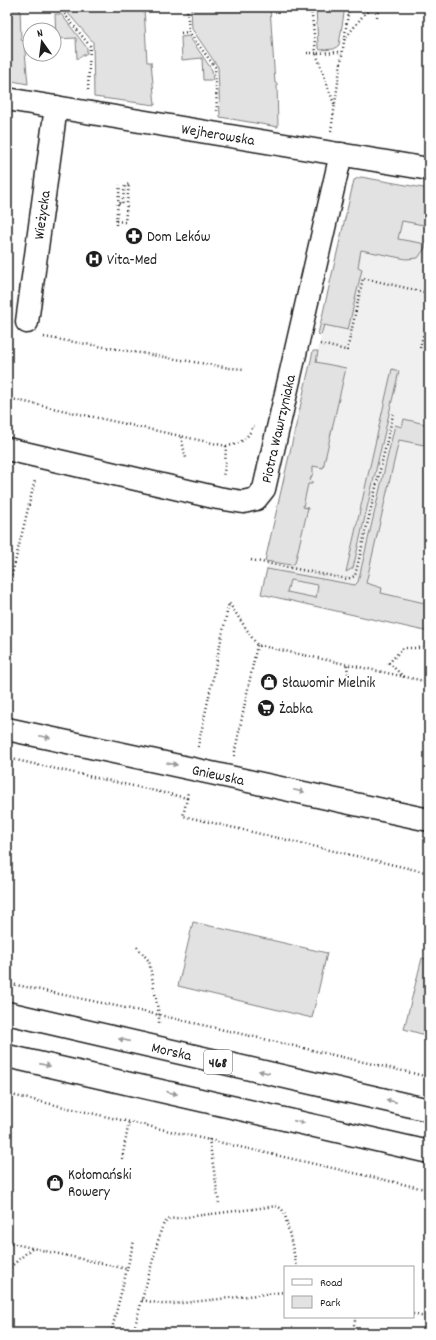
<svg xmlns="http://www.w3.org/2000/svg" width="436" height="1340" viewBox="0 0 436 1340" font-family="Dekko,sans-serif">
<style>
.built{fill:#f0f0f0}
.green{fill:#e2e2e2;stroke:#7f7f7f;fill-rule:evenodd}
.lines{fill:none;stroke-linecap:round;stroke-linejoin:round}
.street-casing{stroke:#1c1c1c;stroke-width:25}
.primary-casing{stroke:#1c1c1c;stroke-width:25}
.path{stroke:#1c1c1c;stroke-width:2.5;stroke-dasharray:1 3;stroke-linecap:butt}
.street{stroke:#fff;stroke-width:22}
.primary{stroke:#fff;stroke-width:22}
.oneway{fill:#999}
.labels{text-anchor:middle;stroke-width:3;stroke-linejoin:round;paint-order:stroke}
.shield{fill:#fff;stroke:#606060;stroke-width:1}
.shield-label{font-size:14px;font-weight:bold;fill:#1c1c1c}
.street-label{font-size:15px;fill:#1c1c1c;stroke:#fff}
.poi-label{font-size:15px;fill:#1c1c1c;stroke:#fff;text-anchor:start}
</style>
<rect width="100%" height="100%" fill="#fff"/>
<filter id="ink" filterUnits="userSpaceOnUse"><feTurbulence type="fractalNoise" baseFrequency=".025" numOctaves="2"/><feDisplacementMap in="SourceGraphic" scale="8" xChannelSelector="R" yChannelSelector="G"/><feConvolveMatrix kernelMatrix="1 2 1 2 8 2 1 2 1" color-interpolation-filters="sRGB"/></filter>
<g filter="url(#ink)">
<path class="built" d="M 354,196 L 429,206 L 429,632 L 261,594 Z"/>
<g class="green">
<path d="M 7,7 L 20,7 L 21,40 L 24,41 L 28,84 L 7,80 Z"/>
<path d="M 66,7 L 144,7 L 147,62 L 151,62 L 155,105 L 94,97 L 93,42 L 67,12 Z"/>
<path d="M 191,7 L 270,7 L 275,83 L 277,83 L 278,127 L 220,117 L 218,67 L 192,29 Z"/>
<path d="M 316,7 L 345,7 L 339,45 L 334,49 L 320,50 L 318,46 Z"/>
<path d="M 55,14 L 61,14 L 87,48 L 87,53 L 77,59 L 76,38 L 56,39 Z"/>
<path d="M 189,36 L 212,70 L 213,80 L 203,80 L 202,58 L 182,60 L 181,37 Z"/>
<path d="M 361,177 L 429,189 L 429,226 L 402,221 L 398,239 L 426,244 L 425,248 L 418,258 L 406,259 L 361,250 L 358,267 L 362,269 L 348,330 L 324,325 L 321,335 L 318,334 L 354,180 Z"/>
<path d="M 313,351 L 318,351 L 316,362 L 346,368 L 323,468 L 313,466 L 313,475 L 312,475 L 310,480 L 312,481 L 312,484 L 308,484 L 303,507 L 308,508 L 295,563 L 292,565 L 265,561 Z"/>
<path d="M 392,369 L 399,371 L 353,568 L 346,572 Z"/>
<path d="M 404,419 L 429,425 L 429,446 L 399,440 L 366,583 L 382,588 L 381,593 L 429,604 L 429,632 L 261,594 L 267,569 L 355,585 L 358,582 L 395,425 L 402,427 ZM 290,580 L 318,585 L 316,598 L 287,592 Z"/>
<path d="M 193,922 L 327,953 L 312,1018 L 178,986 Z"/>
<path d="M 422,958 L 429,960 L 429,1036 L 404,1029 Z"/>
</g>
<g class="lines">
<g class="street-casing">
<g id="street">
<path id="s1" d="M 7,99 L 429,169"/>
<path id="s2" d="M 27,322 L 56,107"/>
<path id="s3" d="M 7,449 L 218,498 L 243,502 L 256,499 L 264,489 L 341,154"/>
<path id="s4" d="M 7,729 L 429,820"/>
</g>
</g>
<g class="primary-casing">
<g id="primary">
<path id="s5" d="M 7,1013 L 429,1110"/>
<path d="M 7,1056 L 429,1152"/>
</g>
</g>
<g class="path">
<path d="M 61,7 L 62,11 L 90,46 L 88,90"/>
<path d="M 187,7 L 189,32 L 215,67 L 217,111"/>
<path d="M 55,10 L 62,11"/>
<path d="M 377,17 L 379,7"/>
<path d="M 181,33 L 188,32"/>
<path d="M 344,40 L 365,13 L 375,7"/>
<path d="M 307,53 L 316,53 L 311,7"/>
<path d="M 334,104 L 316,53 L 342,52"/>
<path d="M 331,131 L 349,7"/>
<path d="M 116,221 L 120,185"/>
<path d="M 116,225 L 116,221 L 125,222 L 129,184 L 125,186 L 122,204 L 118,203"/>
<path d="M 44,337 L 230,368 L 245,369"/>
<path d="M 320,344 L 350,351"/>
<path d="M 420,348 L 425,328"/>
<path d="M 347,351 L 363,278 L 428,293"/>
<path d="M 7,398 L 226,446 L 225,467 L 223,477"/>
<path d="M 181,437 L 186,458"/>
<path d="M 226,446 C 239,445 248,439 253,426 L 256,427"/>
<path d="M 251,560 L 347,579 L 355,576 L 394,411"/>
<path d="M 7,595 L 35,480"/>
<path d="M 347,665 L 348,674"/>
<path d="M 404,677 L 389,663 L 403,648 L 429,648"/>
<path d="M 198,747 L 229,603 L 257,645 L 429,682"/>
<path d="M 234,756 L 257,645"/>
<path d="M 7,758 L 187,798 L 188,791"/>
<path d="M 187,798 L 183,816 L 429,873"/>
<path d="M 137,947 L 149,961 L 159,1015 L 159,1025"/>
<path d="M 7,983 L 159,1015 L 429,1077"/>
<path d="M 7,1094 L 429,1190"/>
<path d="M 209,1139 L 219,1203"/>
<path d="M 122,1159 L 129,1122"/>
<path d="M 7,1242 L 32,1248"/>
<path d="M 7,1270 L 32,1248 L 127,1269"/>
<path d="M 142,1300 L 162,1304 L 173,1304 L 285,1292"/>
<path d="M 413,1314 L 429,1318"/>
<path d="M 111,1333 L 134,1241"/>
<path d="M 133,1333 L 161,1230 L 164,1223 L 170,1219 L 277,1206 L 282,1209 L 285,1215 L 297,1267"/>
<path d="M 352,1333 L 356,1317"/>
</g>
<use href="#street" class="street"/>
<use href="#primary" class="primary"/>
</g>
<defs><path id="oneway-solid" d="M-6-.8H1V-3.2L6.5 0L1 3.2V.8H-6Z"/></defs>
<g class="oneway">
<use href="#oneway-solid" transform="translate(45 737) rotate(12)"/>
<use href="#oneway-solid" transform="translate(172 764) rotate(12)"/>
<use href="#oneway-solid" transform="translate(299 791) rotate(12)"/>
<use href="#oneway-solid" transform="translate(124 1040) rotate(-167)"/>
<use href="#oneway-solid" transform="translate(45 1065) rotate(13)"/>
<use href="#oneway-solid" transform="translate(264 1072) rotate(-167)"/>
<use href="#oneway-solid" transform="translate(172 1093) rotate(13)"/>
<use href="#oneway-solid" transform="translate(391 1101) rotate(-167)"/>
<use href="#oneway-solid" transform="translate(299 1122) rotate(13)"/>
</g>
</g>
<defs>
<g id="pharmacy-disc" transform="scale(0.9)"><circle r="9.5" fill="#1c1c1c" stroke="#fff"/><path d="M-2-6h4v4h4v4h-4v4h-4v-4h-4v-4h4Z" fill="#fff"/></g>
<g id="hospital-disc" transform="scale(0.9)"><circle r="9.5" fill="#1c1c1c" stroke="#fff"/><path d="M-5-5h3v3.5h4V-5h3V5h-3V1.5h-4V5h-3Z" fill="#fff"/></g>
<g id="shop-disc" transform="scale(0.9)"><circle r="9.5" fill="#1c1c1c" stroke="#fff"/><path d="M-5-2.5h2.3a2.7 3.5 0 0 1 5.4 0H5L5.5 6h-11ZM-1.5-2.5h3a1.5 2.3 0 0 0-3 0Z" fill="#fff"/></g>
<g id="supermarket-disc" transform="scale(0.9)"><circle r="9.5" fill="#1c1c1c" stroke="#fff"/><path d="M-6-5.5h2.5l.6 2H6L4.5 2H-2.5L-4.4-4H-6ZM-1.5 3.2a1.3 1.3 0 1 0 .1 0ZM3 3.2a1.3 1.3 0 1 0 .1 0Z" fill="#fff"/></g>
</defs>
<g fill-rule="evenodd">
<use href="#pharmacy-disc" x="134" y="236"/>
<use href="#hospital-disc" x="94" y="259"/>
<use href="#shop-disc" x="269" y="682"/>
<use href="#supermarket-disc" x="266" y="708"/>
<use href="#shop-disc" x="55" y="1183"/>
</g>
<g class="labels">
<rect class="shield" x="204" y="1050" width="28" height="24" rx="3"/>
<g class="shield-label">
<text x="218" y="1067">468</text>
</g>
<g class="street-label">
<text dy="5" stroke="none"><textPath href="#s1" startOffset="214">Wejherowska</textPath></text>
<text dy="5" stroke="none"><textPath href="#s2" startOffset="108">Wieżycka</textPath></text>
<text dy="5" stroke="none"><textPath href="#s3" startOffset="330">Piotra Wawrzyniaka</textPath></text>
<text dy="5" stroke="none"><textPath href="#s4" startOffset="216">Gniewska</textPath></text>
<text dy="5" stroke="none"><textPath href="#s5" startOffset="169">Morska</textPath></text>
</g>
<g class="poi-label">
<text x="147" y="241">Dom Leków</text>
<text x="107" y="264">Vita-Med</text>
<text x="282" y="687">Sławomir Mielnik</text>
<text x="279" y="713">Żabka</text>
<text x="68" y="1179">Kołomański<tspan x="68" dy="17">Rowery</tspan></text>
</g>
</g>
<rect width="436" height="1340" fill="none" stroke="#fff" stroke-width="24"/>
<rect x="12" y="12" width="412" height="1316" fill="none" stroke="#1c1c1c" stroke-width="1.5" filter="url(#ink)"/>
<rect x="284" y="1266" width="130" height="52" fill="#ffffff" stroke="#a4a4a4"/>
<rect x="292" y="1279" width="20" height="6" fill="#ffffff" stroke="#a4a4a4"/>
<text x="320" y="1286" font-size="12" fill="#1c1c1c">Road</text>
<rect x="292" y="1296" width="20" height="12" fill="#e2e2e2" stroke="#a4a4a4"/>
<text x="320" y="1306" font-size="12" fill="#1c1c1c">Park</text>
<g transform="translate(42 42) rotate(346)"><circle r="19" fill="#ffffff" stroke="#a4a4a4"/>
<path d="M0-3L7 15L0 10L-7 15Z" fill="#1c1c1c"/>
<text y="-6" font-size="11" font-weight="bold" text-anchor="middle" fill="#1c1c1c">N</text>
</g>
</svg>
